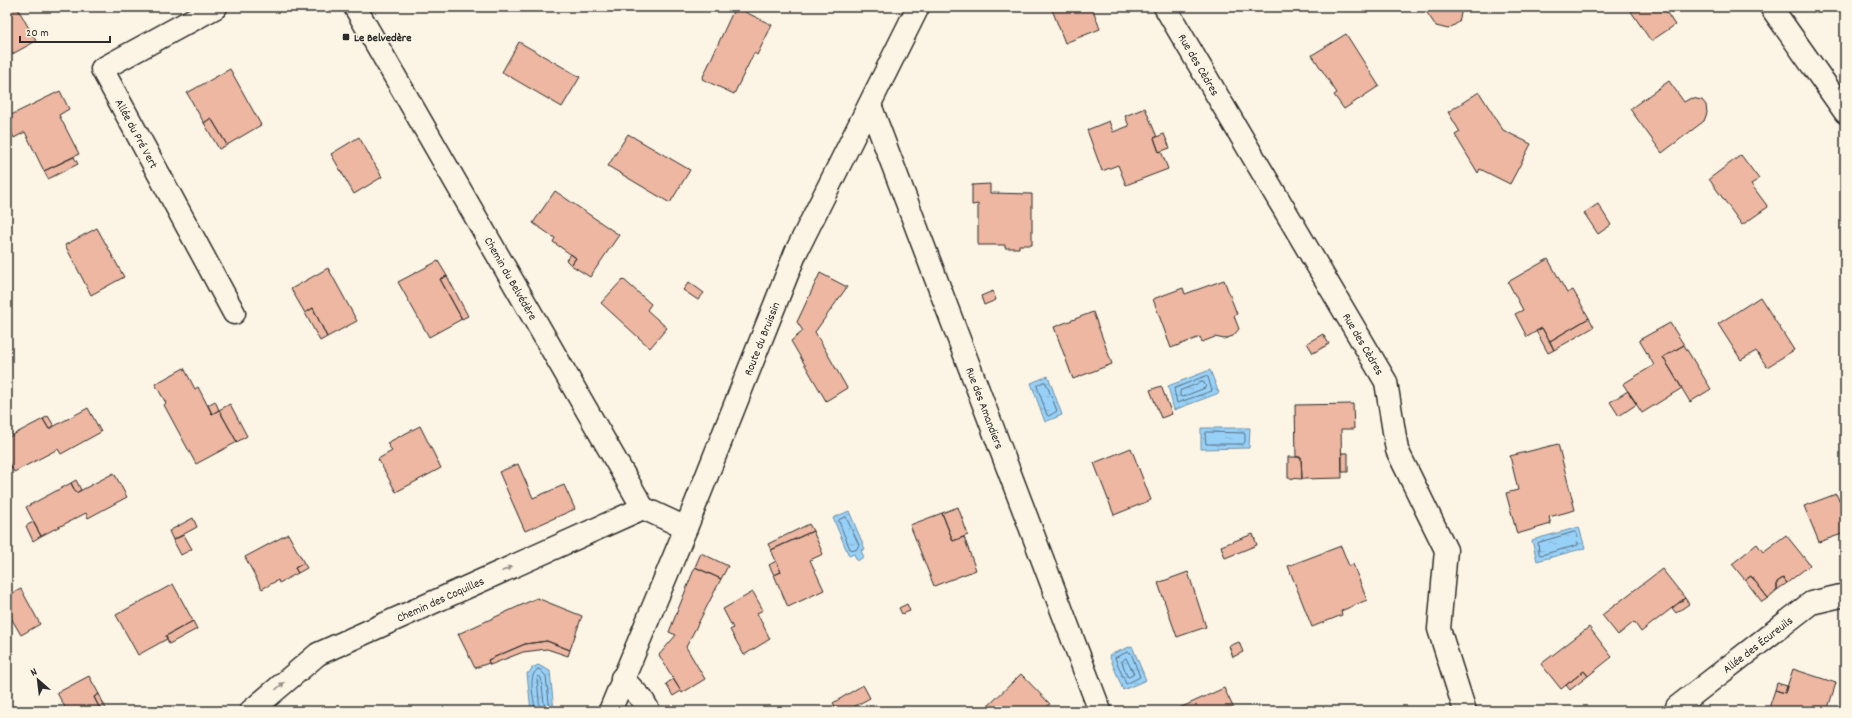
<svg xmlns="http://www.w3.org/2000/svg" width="1852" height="718" viewBox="0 0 1852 718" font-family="Dekko,sans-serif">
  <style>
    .water { fill: url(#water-ripples); stroke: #6c8fa6 }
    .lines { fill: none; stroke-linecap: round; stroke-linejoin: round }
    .shore { stroke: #576d7d; stroke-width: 1 }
    .building { fill: #edb7a1; stroke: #2b2b2b }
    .minor-casing { stroke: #2b2b2b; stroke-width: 25 }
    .tertiary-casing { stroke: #2b2b2b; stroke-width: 25 }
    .minor { stroke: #fcf5e5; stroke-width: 22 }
    .tertiary { stroke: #fcf5e5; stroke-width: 22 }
    .oneway { fill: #949088 }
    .poi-dot { fill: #2b2b2b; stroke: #fcf5e5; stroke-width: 1.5 }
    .labels { text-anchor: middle; stroke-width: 3; stroke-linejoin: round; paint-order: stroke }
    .poi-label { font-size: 12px; font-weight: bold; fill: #2b2b2b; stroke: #fcf5e5; text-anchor: start }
    .street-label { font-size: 12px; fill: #2b2b2b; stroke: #fcf5e5 }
  </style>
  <defs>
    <pattern id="water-ripples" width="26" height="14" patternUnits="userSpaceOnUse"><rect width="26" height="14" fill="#98d1f8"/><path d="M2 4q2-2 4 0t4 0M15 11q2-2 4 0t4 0" fill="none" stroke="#83b4d5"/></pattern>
  </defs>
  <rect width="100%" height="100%" fill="#fcf5e5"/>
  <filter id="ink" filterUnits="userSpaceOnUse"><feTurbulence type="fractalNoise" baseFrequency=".025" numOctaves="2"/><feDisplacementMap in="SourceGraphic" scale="8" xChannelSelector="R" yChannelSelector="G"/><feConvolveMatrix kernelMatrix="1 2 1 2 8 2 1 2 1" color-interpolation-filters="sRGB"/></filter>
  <g filter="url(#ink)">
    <path class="water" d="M1210 370 1219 393 1174 410 1168 386Z
      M1048 376 1062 415 1045 422 1031 383Z
      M1201 428H1250L1249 448 1201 449Z
      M849 511 865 549 861 551 864 557 857 561 854 554 849 556 833 518Z
      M1579 527 1585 548 1537 561 1532 540Z
      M1132 646 1146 680 1123 690 1109 655Z
      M538 665 550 671 554 711H531L527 673H529L532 668Z"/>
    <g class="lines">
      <path class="shore" d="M1206 376 1208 377 1212 391 1177 403 1174 389Z
        M1044 382 1046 383 1057 411 1049 416 1047 415 1037 386Z
        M1203 382 1206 386 1205 388 1182 397 1180 396V391Z
        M1207 432 1244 433 1245 434V442L1243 444H1206L1205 434Z
        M846 517 859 545 856 550 850 549 839 522V520Z
        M1575 532 1577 534 1578 545 1541 555 1539 554 1538 543Z
        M1128 652 1131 653 1140 677 1126 684 1115 658Z
        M1126 658 1134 674 1129 677 1127 676 1122 662Z
        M535 711C535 700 526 674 539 669L546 676 550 711
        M540 711 537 679 539 676 541 678 545 711"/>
    </g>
    <path class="building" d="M7 7H17L36 41 7 57Z
      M735 7 772 25 757 55 754 53 734 94 702 79Z
      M1051 7H1092L1100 29 1065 43Z
      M1423 7H1460L1462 9 1459 22 1448 29 1436 26Z
      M1628 7H1663L1675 25 1651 41Z
      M1346 34 1379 86 1344 109 1334 95 1337 93 1312 55Z
      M519 42 580 77 562 107 502 72Z
      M230 69 261 125 227 145 211 118 204 123 187 93Z
      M1669 81 1684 102 1691 98 1702 100 1706 105 1707 113 1704 121 1662 153 1630 109Z
      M60 91 69 109 59 115 79 154 44 171 25 132 14 138 7 124V117Z
      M1479 92 1503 130 1531 144 1510 184 1480 169 1478 173 1455 135 1460 132 1448 112Z
      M1145 108 1157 137 1154 138 1159 152 1161 151 1168 169 1126 185 1118 165 1102 171 1087 130 1109 121 1113 132 1129 126 1125 116Z
      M211 118 227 145 219 149 204 123Z
      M628 134 690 170 670 203 608 166Z
      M1164 134 1170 148 1159 152 1154 138Z
      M359 137 382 177 354 194 331 154Z
      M1741 155 1759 179 1751 184 1768 207 1742 225 1709 179Z
      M74 157 78 164 48 179 44 171Z
      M990 184V193L1032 194V245H1019V248H1005V245H978V204L972 205V185Z
      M555 191 619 235 590 277 571 265 576 258 553 242 555 238 533 223Z
      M1598 204 1611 225 1598 234 1584 213Z
      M97 228 124 277 91 295 65 245Z
      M571 254 576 258 571 265 566 260Z
      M1548 259 1567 293 1573 290 1589 318 1550 341 1542 328 1527 337 1515 314 1523 310 1508 282Z
      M438 261 447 276 440 279 462 319 429 337 398 282Z
      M328 268 357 321 327 337 313 308 305 313 291 289Z
      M820 273 847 287 815 332 847 388 826 401 791 341 803 331 797 322Z
      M447 276 468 316 462 319 440 279Z
      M623 279 651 304 647 310 667 328 650 348 601 303Z
      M1224 280 1237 314 1234 316 1239 329 1233 336 1224 339 1215 337 1202 342 1200 337 1171 348 1153 299 1183 288 1185 294Z
      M689 282 704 293 698 300 683 290Z
      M993 291 996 300 984 305 981 296Z
      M1760 297 1794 350 1767 367 1756 351 1741 360 1718 324Z
      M313 308 327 337 320 341 305 313Z
      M1093 312 1112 364 1073 379 1054 327Z
      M1589 318 1594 327 1554 350 1550 341Z
      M1670 323 1684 345 1663 357 1682 388 1642 413 1623 384 1654 365 1639 340Z
      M1542 328 1554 350 1548 353 1536 331Z
      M1323 334 1329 344 1313 353 1307 343Z
      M1684 345 1711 389 1690 402 1663 357Z
      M184 368 195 389 198 387 212 414 219 410 237 442 196 464 164 405 166 403 155 384Z
      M1161 386 1172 414 1161 418 1150 390Z
      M1628 391 1637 404 1619 416 1610 402Z
      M215 401 219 410 212 414 208 405Z
      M230 404 247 436 237 442 219 410Z
      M1353 404 1354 429H1341L1342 478 1302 479 1301 457H1296L1295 405Z
      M88 408 101 432 61 454 58 449 14 472 7 459V438L43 419 49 429Z
      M48 416 54 426 49 429 43 419Z
      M420 426 441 468 396 492 378 459 392 451 387 443Z
      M1558 444 1575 510 1549 517 1551 524 1517 534 1506 493 1518 490 1510 456Z
      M1131 448 1151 500 1114 515 1094 463Z
      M1342 453H1348V472H1342Z
      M1288 457H1301L1302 479 1288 478Z
      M518 464 533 498 564 485 575 509 525 531 499 472Z
      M114 473 127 497 88 518 86 513 41 536 26 507 71 483 76 493Z
      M76 480 81 490 76 493 71 483Z
      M1836 494 1839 500 1845 498V533L1819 542 1804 506Z
      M958 507 968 535 953 541 942 513Z
      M942 513 953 541 964 537 976 570 934 586 910 525Z
      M193 518 197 527 173 540 169 531Z
      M33 522 41 536 33 541 26 526Z
      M809 524 813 531 771 550 768 544Z
      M813 531 823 554 810 560 824 590 788 607 774 575 781 572 771 550Z
      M288 534 304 563 295 568 298 573 279 583 278 580 262 589 245 557Z
      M1253 534 1257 545 1225 558 1221 546Z
      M184 535 192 549 181 555 173 540Z
      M1786 535 1810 565 1787 583 1783 578 1777 582V590L1768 598 1751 576 1745 580 1732 564 1757 544 1763 552Z
      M1341 546 1349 566 1353 564 1367 600 1341 611 1342 615 1312 627 1288 566Z
      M701 553 728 566 721 579 695 567Z
      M776 561 781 572 774 575 769 565Z
      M304 563 307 568 298 573 295 568Z
      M695 567 721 579 686 647 705 679 682 693 659 655 676 635 669 632Z
      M1662 569 1685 598 1641 632 1634 622 1618 635 1602 615Z
      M1188 572 1206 627 1177 637 1158 583Z
      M1751 576 1768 598 1762 602 1745 580Z
      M1783 578 1787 583 1777 590V582Z
      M173 584 193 621 166 636 167 639 138 655 116 615Z
      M21 589 40 624 21 635 7 611V596Z
      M753 592 763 610 757 613 770 639 744 655 730 630 733 628 723 609Z
      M537 598 582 616 570 650 547 641 525 644 488 660 489 663 475 668 458 634Z
      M1685 598 1689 604 1676 613 1672 608Z
      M907 604 910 611 902 614 899 608Z
      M193 621 197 629 169 644 166 636Z
      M1589 627 1612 657 1588 676 1584 671 1561 689 1541 664Z
      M547 641 570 650 568 656 547 649 523 652 490 665 488 660 525 644Z
      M1239 642 1243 652 1233 657 1229 646Z
      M1793 669 1836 683 1827 711H1768L1775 690 1785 693Z
      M1584 671 1588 676 1570 690 1566 685Z
      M1021 674 1050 704 1042 711H983Z
      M89 676 99 694 94 697 101 711H67L57 693Z
      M673 679 681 691 673 696 666 684Z
      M1777 683 1787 686 1785 693 1775 690Z
      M863 685 870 698 846 711H838L833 703Z
      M1224 688 1235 711H1173Z
      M99 694 107 711H101L94 697Z"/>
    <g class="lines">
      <g class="minor-casing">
        <g id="minor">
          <path id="s1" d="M216 7 102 69 234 313"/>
          <path id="s2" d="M355 7 643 508 686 528"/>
          <path id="s3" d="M1165 7 1386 382 1397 450 1446 550 1439 629 1465 711"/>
          <path d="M1771 7 1845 112"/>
          <path id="s4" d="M870 105 1100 711"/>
          <path d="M622 678 642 699 649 711"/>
          <path id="s5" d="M1677 707 1811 603 1845 595"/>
          <path id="s6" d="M251 711 318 654 643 508"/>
        </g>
      </g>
      <g class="tertiary-casing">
        <g id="tertiary">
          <path id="s7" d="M610 711 686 528 796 252 918 7"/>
        </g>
      </g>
      <use href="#minor" class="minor"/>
      <use href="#tertiary" class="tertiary"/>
    </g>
    <defs><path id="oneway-solid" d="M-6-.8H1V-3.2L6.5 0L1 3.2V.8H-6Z"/></defs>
    <g class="oneway">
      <use href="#oneway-solid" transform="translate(507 569) rotate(-24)"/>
      <use href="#oneway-solid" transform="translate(280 686) rotate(-40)"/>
    </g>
  </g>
  <rect class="poi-dot" x="342" y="33" width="8" height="8" rx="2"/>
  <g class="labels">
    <g class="poi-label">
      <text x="354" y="41">Le Belvedère</text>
    </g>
    <g class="street-label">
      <text dy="4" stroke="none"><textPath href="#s3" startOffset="67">Rue des Cèdres</textPath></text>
      <text dy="4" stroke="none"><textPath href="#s1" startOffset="203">Allée du Pré Vert</textPath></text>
      <text dy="4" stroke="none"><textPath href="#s2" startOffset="313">Chemin du Belvédère</textPath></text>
      <text dy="4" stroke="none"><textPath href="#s7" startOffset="402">Route du Bruissin</textPath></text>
      <text dy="4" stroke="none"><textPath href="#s3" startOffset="391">Rue des Cèdres</textPath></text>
      <text dy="4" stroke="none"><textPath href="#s4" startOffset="324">Rue des Amandiers</textPath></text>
      <text dy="4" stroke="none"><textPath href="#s6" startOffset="222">Chemin des Coquilles</textPath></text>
      <text dy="4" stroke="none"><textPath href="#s5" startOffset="102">Allée des Écureuils</textPath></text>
    </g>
  </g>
  <rect width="1852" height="718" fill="none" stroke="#fcf5e5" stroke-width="24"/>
  <rect x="12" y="12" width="1828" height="694" fill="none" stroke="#2b2b2b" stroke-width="1.5" filter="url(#ink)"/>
  <g transform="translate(38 680) rotate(332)" stroke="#fcf5e5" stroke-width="3" paint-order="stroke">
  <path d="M0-3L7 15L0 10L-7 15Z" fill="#2b2b2b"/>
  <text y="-6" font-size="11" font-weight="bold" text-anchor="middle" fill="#2b2b2b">N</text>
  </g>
  <path d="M20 36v6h90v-6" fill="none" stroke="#2b2b2b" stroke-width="2"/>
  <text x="26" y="36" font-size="12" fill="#2b2b2b" stroke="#fcf5e5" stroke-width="3" paint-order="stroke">20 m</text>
</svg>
